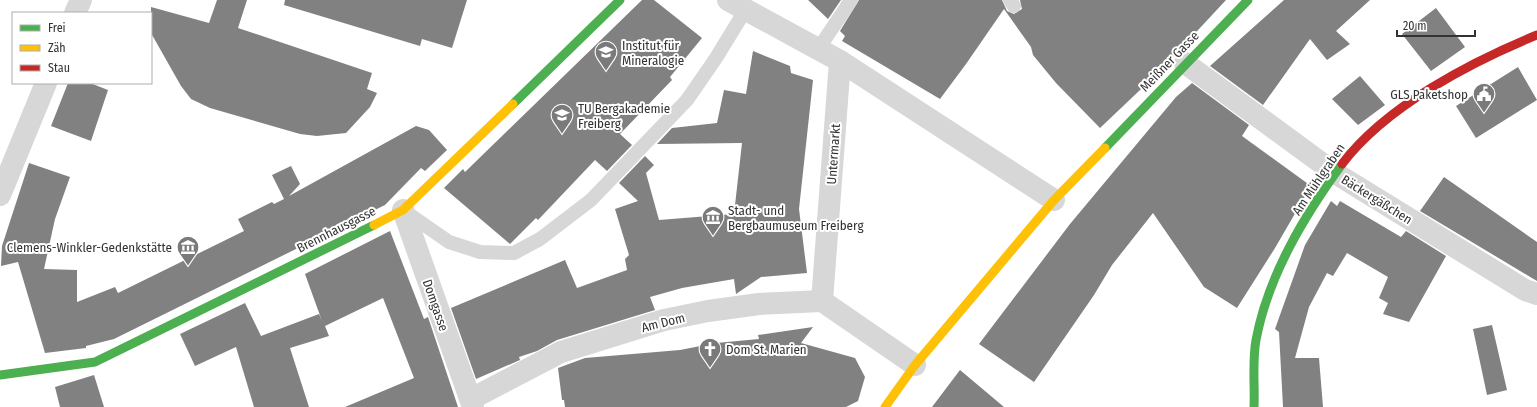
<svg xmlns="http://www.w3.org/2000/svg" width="1537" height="407" viewBox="0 0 1537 407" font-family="'Fira Sans Condensed',sans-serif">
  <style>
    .building { fill: #818181 }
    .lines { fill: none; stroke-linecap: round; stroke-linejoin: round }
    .lane { stroke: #d7d7d7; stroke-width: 14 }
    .street { stroke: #d7d7d7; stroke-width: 22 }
    .fast { stroke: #4caf50; stroke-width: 9 }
    .slow { stroke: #ffc107; stroke-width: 9 }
    .jam { stroke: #c62828; stroke-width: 9 }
    .labels { text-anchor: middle; stroke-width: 4; stroke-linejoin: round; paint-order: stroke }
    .poi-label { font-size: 13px; fill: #333; stroke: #fff; text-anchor: start }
    .street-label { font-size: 13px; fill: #333; stroke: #fff }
  </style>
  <rect width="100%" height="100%" fill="#fff"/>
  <path class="building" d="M217 0H247L238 28 372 73 367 89 377 93 370 107 346 133 317 136 300 134 210 108 191 99 181 86 151 33V7L209 23Z
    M285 0H467L452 48 422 39 420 46 284 5Z
    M642 0H654L702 38 670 77 672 80 620 134 632 145 607 171 595 160 538 220 536 218 510 244 444 188 463 169 465 172Z
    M808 0H841L828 19Z
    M859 0H1002L1007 11 1014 14 1022 9 1020 0H1226L1159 72 1100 128 1056 83 1033 55 1031 47 1004 9 966 64 940 99 842 41 845 36 840 31Z
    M1284 0H1370L1336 31 1350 44 1327 60 1310 39 1263 105 1210 66Z
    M1436 8 1465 47 1431 71 1402 34Z
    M753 51 790 66 791 73 813 80 799 209 807 273 761 277 736 294 734 279 682 288 650 297 655 310 557 340 537 351 519 357 520 360 476 379 451 308 565 260 577 288 627 270 625 259 629 255 615 209 638 201 619 183 645 156 654 165 646 173 659 220 734 214 742 143 657 144 672 128 717 123 724 90 746 94Z
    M1518 67 1537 100 1476 138 1456 106Z
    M1360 76 1385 105 1358 125 1332 99Z
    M68 83H90L108 90 91 141 51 126Z
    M1192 83 1249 125 1242 136 1311 186 1275 248 1237 308 1204 287 1153 213 1112 265 1094 295 1034 382 979 344 1070 224 1176 97Z
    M416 126 429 130 447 150 425 171 421 168 385 205 114 339 86 346V348L45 353 18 262 1 266 2 246 29 163 70 177 55 219 44 269 77 270V302L115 287 118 293 244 231 238 219 272 202 274 204 284 199 272 175 291 166 300 184 289 196Z
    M1444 177 1537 242V281L1420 211Z
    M1331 201 1337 206 1340 201 1401 237 1406 231 1446 256 1409 322 1383 314 1388 303 1379 298 1388 277 1347 253 1333 276 1327 273 1309 307 1295 358H1319L1323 407H1283L1279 332 1275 329 1305 245Z
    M390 231 424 319 428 317 458 407H345L414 378 383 298 325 326 329 336 290 348 309 407H254L236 347 195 366 180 334 245 303 261 336 319 314 322 321 305 274Z
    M1492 325 1507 390 1487 395 1473 329Z
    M813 327 801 343 855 358 865 377 858 401 846 407H565L564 400H562L558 368 585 358 680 350 716 343 759 339 758 335Z
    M960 370 1004 407H932Z
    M94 375 104 407H60L55 387Z"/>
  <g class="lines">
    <path class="lane" d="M1010 0 1014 6
      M819 48 851 0
      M403 210 449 242 480 252 514 253 540 239 591 200 687 100 716 58 746 9"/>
    <path class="street" d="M728 0 840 61 1054 200
      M75 13 81 0
      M1185 63 1335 173 1525 290 1537 294
      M0 195 46 83
      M403 210 473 407
      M822 301 840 61
      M822 301 915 365
      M471 399 561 352 664 320 708 311 759 304 822 301"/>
    <path class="fast" d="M513 104 620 0
      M1105 148 1248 0
      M0 375 95 362 374 225
      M1254 407C1255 385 1252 362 1256 340 1268 276 1304 216 1342 164"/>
    <path class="slow" d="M374 225 403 210 513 104
      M885 407 915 365 1054 200 1105 148"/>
    <path class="jam" d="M1342 164C1386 106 1471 62 1537 35"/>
  </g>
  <defs>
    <g id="university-pin" transform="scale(1.15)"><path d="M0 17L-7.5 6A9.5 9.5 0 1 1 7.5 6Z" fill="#7a7a7a" stroke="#fff"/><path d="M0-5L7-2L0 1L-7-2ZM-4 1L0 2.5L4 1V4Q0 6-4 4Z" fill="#fff"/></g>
    <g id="civic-pin" transform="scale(1.15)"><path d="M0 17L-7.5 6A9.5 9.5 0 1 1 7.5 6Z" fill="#7a7a7a" stroke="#fff"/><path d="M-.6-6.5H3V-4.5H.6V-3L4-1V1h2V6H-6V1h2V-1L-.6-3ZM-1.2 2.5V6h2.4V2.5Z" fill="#fff"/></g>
    <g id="museum-pin" transform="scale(1.15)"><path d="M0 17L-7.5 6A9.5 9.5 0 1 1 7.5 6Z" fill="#7a7a7a" stroke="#fff"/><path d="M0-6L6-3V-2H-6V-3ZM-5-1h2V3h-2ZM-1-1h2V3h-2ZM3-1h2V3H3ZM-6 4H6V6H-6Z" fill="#fff"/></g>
    <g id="church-pin" transform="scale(1.15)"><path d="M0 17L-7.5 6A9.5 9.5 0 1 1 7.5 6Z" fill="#7a7a7a" stroke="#fff"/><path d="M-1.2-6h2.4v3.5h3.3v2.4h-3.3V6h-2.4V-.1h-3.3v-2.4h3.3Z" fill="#fff"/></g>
  </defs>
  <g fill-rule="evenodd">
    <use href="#university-pin" x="606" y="52"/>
    <use href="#civic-pin" x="1484" y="94"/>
    <use href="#university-pin" x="562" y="115"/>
    <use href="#museum-pin" x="713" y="217"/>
    <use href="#museum-pin" x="188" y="247"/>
    <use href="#church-pin" x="710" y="349"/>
  </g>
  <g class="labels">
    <g class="poi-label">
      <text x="622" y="50">Institut für<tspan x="622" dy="15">Mineralogie</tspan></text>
      <text x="1468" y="99" text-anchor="end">GLS Paketshop</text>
      <text x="578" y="113">TU Bergakademie<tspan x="578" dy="15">Freiberg</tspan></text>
      <text x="728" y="215">Stadt- und<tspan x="728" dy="15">Bergbaumuseum Freiberg</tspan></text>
      <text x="172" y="252" text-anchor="end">Clemens-Winkler-Gedenkstätte</text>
      <text x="726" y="354">Dom St. Marien</text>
    </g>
    <g class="street-label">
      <text transform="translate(1169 61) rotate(-46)" y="5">Meißner Gasse</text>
      <text transform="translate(833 154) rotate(-86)" y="5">Untermarkt</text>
      <text transform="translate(1318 179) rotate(-56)" y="5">Am Mühlgraben</text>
      <text transform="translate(1377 199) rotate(32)" y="5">Bäckergäßchen</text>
      <text transform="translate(336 229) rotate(-27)" y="5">Brennhausgasse</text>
      <text transform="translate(436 305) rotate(71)" y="5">Domgasse</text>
      <text transform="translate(663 322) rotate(-14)" y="5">Am Dom</text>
    </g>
  </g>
  <rect x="12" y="12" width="140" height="72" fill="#ffffff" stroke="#adadad"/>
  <rect x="20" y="25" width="20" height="6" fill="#4caf50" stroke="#adadad"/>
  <text x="48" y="32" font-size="12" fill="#333333">Frei</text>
  <rect x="20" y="45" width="20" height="6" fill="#ffc107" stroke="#adadad"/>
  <text x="48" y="52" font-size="12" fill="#333333">Zäh</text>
  <rect x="20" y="65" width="20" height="6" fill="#c62828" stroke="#adadad"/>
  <text x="48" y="72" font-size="12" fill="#333333">Stau</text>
  <path d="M1397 30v6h78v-6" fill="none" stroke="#333333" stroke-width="2"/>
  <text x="1403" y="30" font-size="12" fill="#333333" stroke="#ffffff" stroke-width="3" paint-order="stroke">20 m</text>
</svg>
